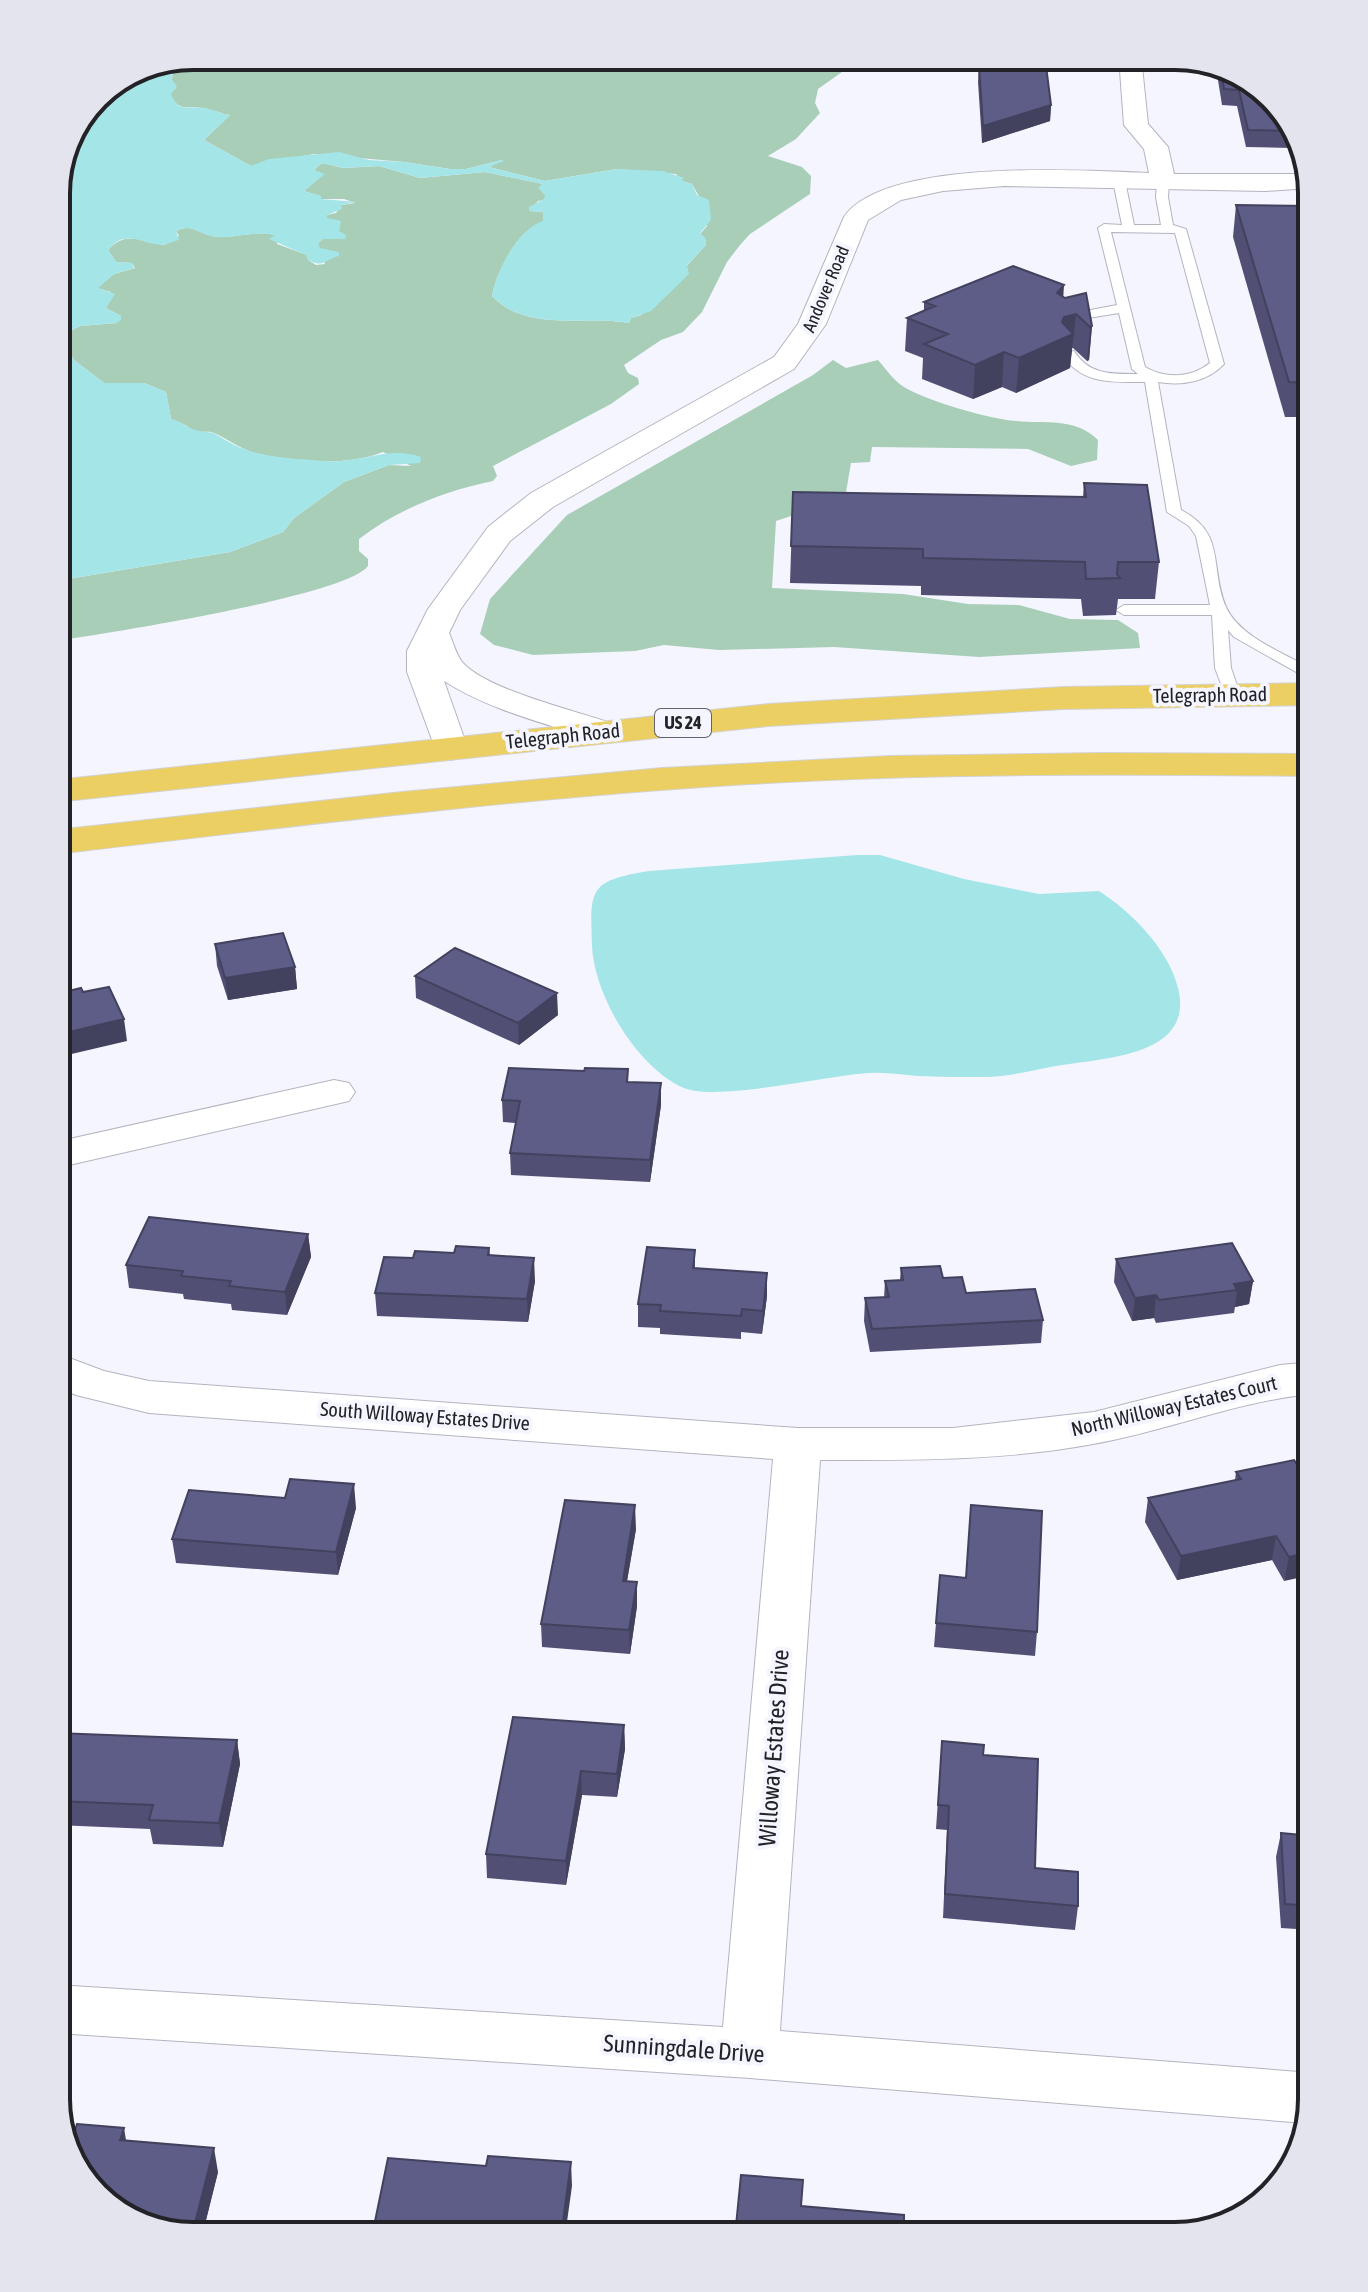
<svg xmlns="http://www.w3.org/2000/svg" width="1368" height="2292" viewBox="0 0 1368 2292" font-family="'Asap Condensed',sans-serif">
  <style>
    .green { fill: #a8ceb8 }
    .water { fill: #a4e5e7 }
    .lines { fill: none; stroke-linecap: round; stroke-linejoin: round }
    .service-casing { stroke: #b4b4bf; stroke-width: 2 }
    .minor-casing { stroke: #b4b4bf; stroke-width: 2 }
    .trunk-casing { stroke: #d3d3d4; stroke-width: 2 }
    .service { fill: #fff; fill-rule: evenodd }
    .minor { fill: #fff; fill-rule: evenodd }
    .trunk { fill: #eccf62; fill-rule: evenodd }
    .wall { fill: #515074 }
    .shaded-wall { fill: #42415e }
    .building { fill: #5e5d87; stroke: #42415e; stroke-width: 2 }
    .labels { text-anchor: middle; stroke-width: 8; stroke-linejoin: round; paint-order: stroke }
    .far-street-label { font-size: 18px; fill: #232327; stroke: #f5f5ff }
    .shield { fill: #f5f5ff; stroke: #626268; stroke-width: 2 }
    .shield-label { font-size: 18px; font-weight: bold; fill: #232327 }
    .street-label { font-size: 20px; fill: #232327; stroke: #f5f5ff }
    .near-street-label { font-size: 24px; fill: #232327; stroke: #f5f5ff }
    .rim { fill: none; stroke: #232327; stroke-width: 4 }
  </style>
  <rect width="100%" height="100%" fill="#f5f5ff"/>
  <path class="green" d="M872 59 849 67 818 89 815 103 820 113 796 139 768 156 802 167 811 176 810 194 750 234 740 245 727 262 702 312 683 332 661 340 624 365 628 373 638 378 639 384 611 404 493 466 497 476 493 481C445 491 398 509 359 539V551L368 559V566C346 596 104 634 56 641V581L230 552 283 532 294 518 344 482 389 465 411 466 383 452C344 467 296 462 255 453 240 449 222 435 211 432 205 431 198 433 193 430 185 425 180 422 171 419L166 392 144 383H104L74 360 64 343 67 333 80 326 117 323 121 316 106 308 111 292 97 288 114 274 135 268 132 263 116 262 108 250C124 231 143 240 164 245L179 236 176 231C191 223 198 233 212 236 229 240 252 230 277 235V244L307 255 308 260 316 265 325 264 317 244 323 239H345L326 218 327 215 336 213 341 205 355 203 344 199H320V196L304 191 314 182 316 171 314 170 322 163 343 168 379 166 420 178 485 172 543 184 539 188 546 195 544 200 538 201 529 211 544 212V222C519 227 496 272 492 296 527 333 585 315 629 323L631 318 641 315 706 245 705 238 700 234 707 226 700 198 692 184 682 181 676 174 617 169 545 181 489 167 502 160 466 169H450L404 162 314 154 251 166 204 140 230 115C221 114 212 109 203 108 187 106 177 112 170 93L176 88 172 80 173 66Z
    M833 360 846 368 878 360C886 369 894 381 904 387 928 401 988 419 1016 421 1045 424 1075 417 1098 440L1097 460 1071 466 1028 449 872 447 870 462 851 463 845 498 776 521 772 588 903 594 968 604 1019 605 1070 619 1118 620 1138 633 1140 648 979 657 834 647 719 650 664 645 635 651 533 655 494 645 480 634 490 599 567 515 813 375Z"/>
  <path class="water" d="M141 66H173L172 80 177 86 171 94C177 113 188 106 204 108 212 109 221 114 230 115L204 140 251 166 269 159 339 152 369 160 404 162 450 169H466L502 160 504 161 489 167 545 181 617 169 663 171 684 178 682 181 692 184 697 195 709 200 711 220 700 233 705 238 706 245 687 265 689 274 651 311 631 318 629 323C585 315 527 333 492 296 496 271 519 228 543 221V212L529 211V207L544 199 545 195 538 188 543 184 485 172 420 178 379 166 343 168 322 163 314 170 325 174 304 191 321 196V199L356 202 341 205 342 209 327 215V218L341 221 339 231 346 235 345 239H323L318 243 320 248 339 252V256C325 260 323 268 308 260L306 255 269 239 275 235C252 230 230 241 211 236 198 233 191 223 176 231L179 240C173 241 167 245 161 245 140 243 124 229 108 250L116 262 132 263 134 268 114 274 98 288 115 294 106 308 121 316V320L117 323 80 326 67 333 64 343 74 360 104 383H144L166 392 171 419C181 422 189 429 199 431 205 433 212 431 217 435 228 442 241 449 256 453 277 458 301 459 324 461 359 465 387 445 421 457L420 463 389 465 344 482 294 518 283 532 230 552 56 581V184L96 96Z
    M857 855H880L964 879 1039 894 1099 891C1132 912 1169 950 1178 988 1195 1055 1107 1058 1062 1065 1036 1069 1011 1077 984 1077 962 1077 940 1077 918 1076 902 1075 886 1072 870 1073 827 1075 718 1102 684 1088 637 1068 594 995 592 946 590 888 589 881 649 871Z"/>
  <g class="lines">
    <g class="service-casing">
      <path id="service" d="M1119 177 1125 181 1134 225H1161L1156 197 1157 182 1163 178 1169 182 1168 197 1173 225 1186 229 1224 364C1207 382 1182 386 1158 382L1181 510C1227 534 1209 567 1226 607 1239 637 1286 654 1312 669V681L1234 637 1228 630 1231 668 1240 694 1232 699 1226 697 1215 668 1212 615H1124L1116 610 1124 605H1210L1196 536 1189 526 1167 512 1145 382C1113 382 1081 385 1062 354L1074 351C1089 375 1111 374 1138 374L1132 369 1119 313 1088 318 1067 327 1060 323 1080 312 1117 305 1098 228 1104 224 1122 225 1113 181ZM1111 232 1175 233 1210 363C1191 378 1166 379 1145 367Z"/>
    </g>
    <g class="minor-casing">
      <path id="minor" d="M1119 57H1141L1148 124 1168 147 1174 174H1308L1311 188 1265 191 1004 186 943 191 901 200 868 220 826 324 794 369 553 507 510 541 460 610 449 633C453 642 456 654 462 662 486 690 577 711 613 724L618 731 613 738 601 741 589 738C540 722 488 709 444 681L468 749 462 756 450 760 438 756 407 672V651L428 609 488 527 531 493 774 357 798 324 844 217C885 158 1082 170 1149 173L1144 149 1124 125Z
        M334 1080 349 1083 355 1092 349 1101 56 1168V1142Z
        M56 1353 104 1371 149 1381 798 1428H953L1094 1412 1280 1365 1312 1362V1394C1237 1401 1167 1431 1093 1444 1003 1461 912 1460 820 1460L780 2031 1312 2073V2100L1305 2123 750 2078 56 2033V1985L723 2027 773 1459 149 1413 76 1395 56 1386Z"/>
    </g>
    <g class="trunk-casing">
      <path id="trunk" d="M1312 683V705L1064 709 768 726 56 802V780L768 704 1064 687Z
        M1101 753 1312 754V776C1124 774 936 773 749 784 517 798 287 827 56 854V830L402 792 662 768 890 756Z"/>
    </g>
    <use href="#service" class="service"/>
    <use href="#minor" class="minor"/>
    <use href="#trunk" class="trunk"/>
  </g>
  <path class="wall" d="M997 58H1045L1051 105 1050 121 982 143 978 82 979 66 997 60Z
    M1218 68 1252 79 1293 131 1291 148 1246 147 1237 106 1222 105 1217 74Z
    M1236 205 1312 206V417H1285L1233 237Z
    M1064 297 1092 326 1089 360 1087 361 1073 348H1072L1070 368 1016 393 1002 387 973 399 922 379 923 358 905 351 907 318 924 311V302Z
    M1084 483 1159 562 1155 599H1118L1116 615 1083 616 1081 599 921 595V586L790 583 793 492 1083 497Z
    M215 944 295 967 297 989 228 1000 217 966Z
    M415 976 558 1015 519 1045 416 998Z
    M628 1069V1082L661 1105 650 1182 511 1175 510 1153 516 1123 503 1122 502 1100 584 1071Z
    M308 1234 311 1257 287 1315 232 1310 231 1304 184 1299 183 1294 129 1288 126 1265Z
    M489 1248 490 1255 535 1281 528 1322 377 1316 375 1293 413 1258Z
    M695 1250V1269L767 1296 762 1334 741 1332V1339L660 1334V1328L638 1327V1304Z
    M1116 1259 1253 1281 1249 1304 1235 1307 1234 1313 1156 1323 1154 1318 1132 1321 1114 1282Z
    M901 1268 943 1278 966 1293 1043 1320 1041 1343 870 1352 864 1321 865 1298H884L885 1281 900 1280Z
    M1236 1472 1312 1488 1284 1581 1272 1560 1177 1580 1145 1522 1148 1498 1235 1480Z
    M356 1508 338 1575 176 1563 172 1539Z
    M636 1529 627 1581 637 1582V1606L630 1654 542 1647 541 1624Z
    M940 1575 966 1578 1037 1632 1035 1656 934 1647Z
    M624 1725 625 1749 617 1797 582 1795 566 1885 487 1878 486 1854Z
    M56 1733 237 1740 240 1764 223 1847 153 1844 150 1829 56 1825Z
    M942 1741 983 1755 1035 1868 1078 1906 1075 1930 943 1918 947 1830 936 1829Z
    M1281 1833 1312 1836V1930L1281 1928 1276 1857Z
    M126 2140 218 2172 202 2236H184L116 2213Z"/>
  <path class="shaded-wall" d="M1051 105 1050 121 982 143 983 126Z
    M1064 285 1062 319 1057 293Z
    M1076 314 1070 368 1016 393 1019 358 1064 317Z
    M1092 326 1089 360 1087 361 1090 327Z
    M1004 352 1002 387 973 399 975 365Z
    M295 967 297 989 228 1000 225 978Z
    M557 993 558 1015 519 1045 518 1023Z
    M124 1019 127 1041 63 1056 65 1071 56 1073V1035Z
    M661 1083V1105L650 1182V1160Z
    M308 1234 311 1257 287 1315 285 1292Z
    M534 1258 535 1281 528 1322 527 1299Z
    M767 1273V1296L762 1334 763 1311Z
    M1253 1281 1249 1304 1235 1307 1237 1290 1234 1284Z
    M1156 1295 1154 1318 1132 1321 1135 1298Z
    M354 1484 356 1508 338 1575 336 1552Z
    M635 1505 636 1529 623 1604V1581Z
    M1276 1536 1272 1560 1177 1580 1181 1556Z
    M1312 1552V1575L1284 1581 1289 1557Z
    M637 1582V1606L630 1654 629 1630Z
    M624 1725 625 1749 617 1797V1774Z
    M237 1740 240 1764 223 1847 219 1823Z
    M581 1771 582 1795 566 1885V1861Z
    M124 2128 128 2152 120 2140Z
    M214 2148 218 2172 202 2236H196L194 2227Z
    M571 2162 572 2186 565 2236H561Z"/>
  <path class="building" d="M998 58H1045L1051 105 983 126 979 66 998 60Z
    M1221 69 1252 79 1292 125 1293 131 1248 130 1239 90 1224 89Z
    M1236 205 1312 206V383L1289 382Z
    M1013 266 1064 285 1057 293 1065 298 1086 293 1092 326 1090 327 1076 314 1064 317 1062 322 1073 334 1019 358 1004 352 975 365 924 344 948 334 907 318 935 306 924 302Z
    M1084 483 1147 485 1159 562H1118L1117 574 1120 578 1086 579 1085 562 923 558V549L791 546 793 492 1086 497Z
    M283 933 295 967 225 978 215 944Z
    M455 948 557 993 518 1023 415 976Z
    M109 987 124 1019 56 1035V994L81 988 83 992Z
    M56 1036 62 1048 56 1050Z
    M509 1068 584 1071 585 1068 628 1069 627 1082 661 1083 650 1160 510 1153 520 1101 502 1100Z
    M149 1217 308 1234 285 1292 229 1286 231 1281 181 1276 183 1271 126 1265Z
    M1232 1243 1253 1281 1234 1284 1237 1290 1159 1300 1156 1295 1135 1298 1116 1259Z
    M456 1246 489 1248 488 1255 534 1258 527 1299 375 1293 384 1257 413 1258 415 1251 454 1253Z
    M647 1247 695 1250 693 1268 767 1273 763 1311 742 1309 741 1316 660 1311 661 1305 638 1304Z
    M940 1266 943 1278 962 1277 966 1293 1035 1289 1043 1320 872 1329 865 1298 889 1297 885 1281 903 1280 901 1268Z
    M1294 1460 1312 1488V1552L1289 1557 1276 1536 1181 1556 1148 1498 1241 1479 1236 1472Z
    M290 1479 354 1484 336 1552 172 1539 189 1490 285 1498Z
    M565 1500 635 1505 623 1581 637 1582 629 1630 541 1624Z
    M971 1505 1042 1511 1037 1632 936 1623 940 1575 966 1578Z
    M513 1717 624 1725 617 1774 581 1771 566 1861 486 1854Z
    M56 1733 237 1740 219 1823 149 1820 153 1805 56 1801Z
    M942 1741 984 1745 983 1755 1038 1759 1035 1868 1078 1872V1906L945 1894 949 1806 938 1805Z
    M1281 1833 1312 1836V1906L1285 1904Z
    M77 2124 124 2128 120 2140 214 2148 194 2227 177 2226 175 2233 116 2213 70 2159 64 2135 73 2136Z
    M488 2156 571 2162 561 2236H372L388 2158 486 2166Z
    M741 2175 803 2180 801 2206 904 2215V2227L969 2232V2236H735Z
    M1108 2231 1164 2236H1108Z"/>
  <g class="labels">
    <g class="far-street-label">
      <text transform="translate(826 289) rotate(-67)" y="6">Andover Road</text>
    </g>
    <rect class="shield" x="655" y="709" width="56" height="28" rx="6"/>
    <g class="shield-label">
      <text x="683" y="729">US 24</text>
    </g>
    <g class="street-label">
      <text transform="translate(1210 695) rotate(-1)" y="7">Telegraph Road</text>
      <text transform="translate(563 736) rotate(-6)" y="7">Telegraph Road</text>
      <text transform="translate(1174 1406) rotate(-13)" y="7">North Willoway Estates Court</text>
      <text transform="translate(425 1416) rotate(4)" y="7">South Willoway Estates Drive</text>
    </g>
    <g class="near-street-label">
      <text transform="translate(774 1748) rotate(-86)" y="8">Willoway Estates Drive</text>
      <text transform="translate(684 2049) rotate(4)" y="8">Sunningdale Drive</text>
    </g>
  </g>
  <path d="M0 0H1368V2292H0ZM193 70H1175A123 123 0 0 1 1298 193V2099A123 123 0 0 1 1175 2222H193A123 123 0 0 1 70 2099V193A123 123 0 0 1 193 70Z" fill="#e4e4ee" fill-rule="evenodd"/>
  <path class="rim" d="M193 70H1175A123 123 0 0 1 1298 193V2099A123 123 0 0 1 1175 2222H193A123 123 0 0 1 70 2099V193A123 123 0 0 1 193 70Z"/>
</svg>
